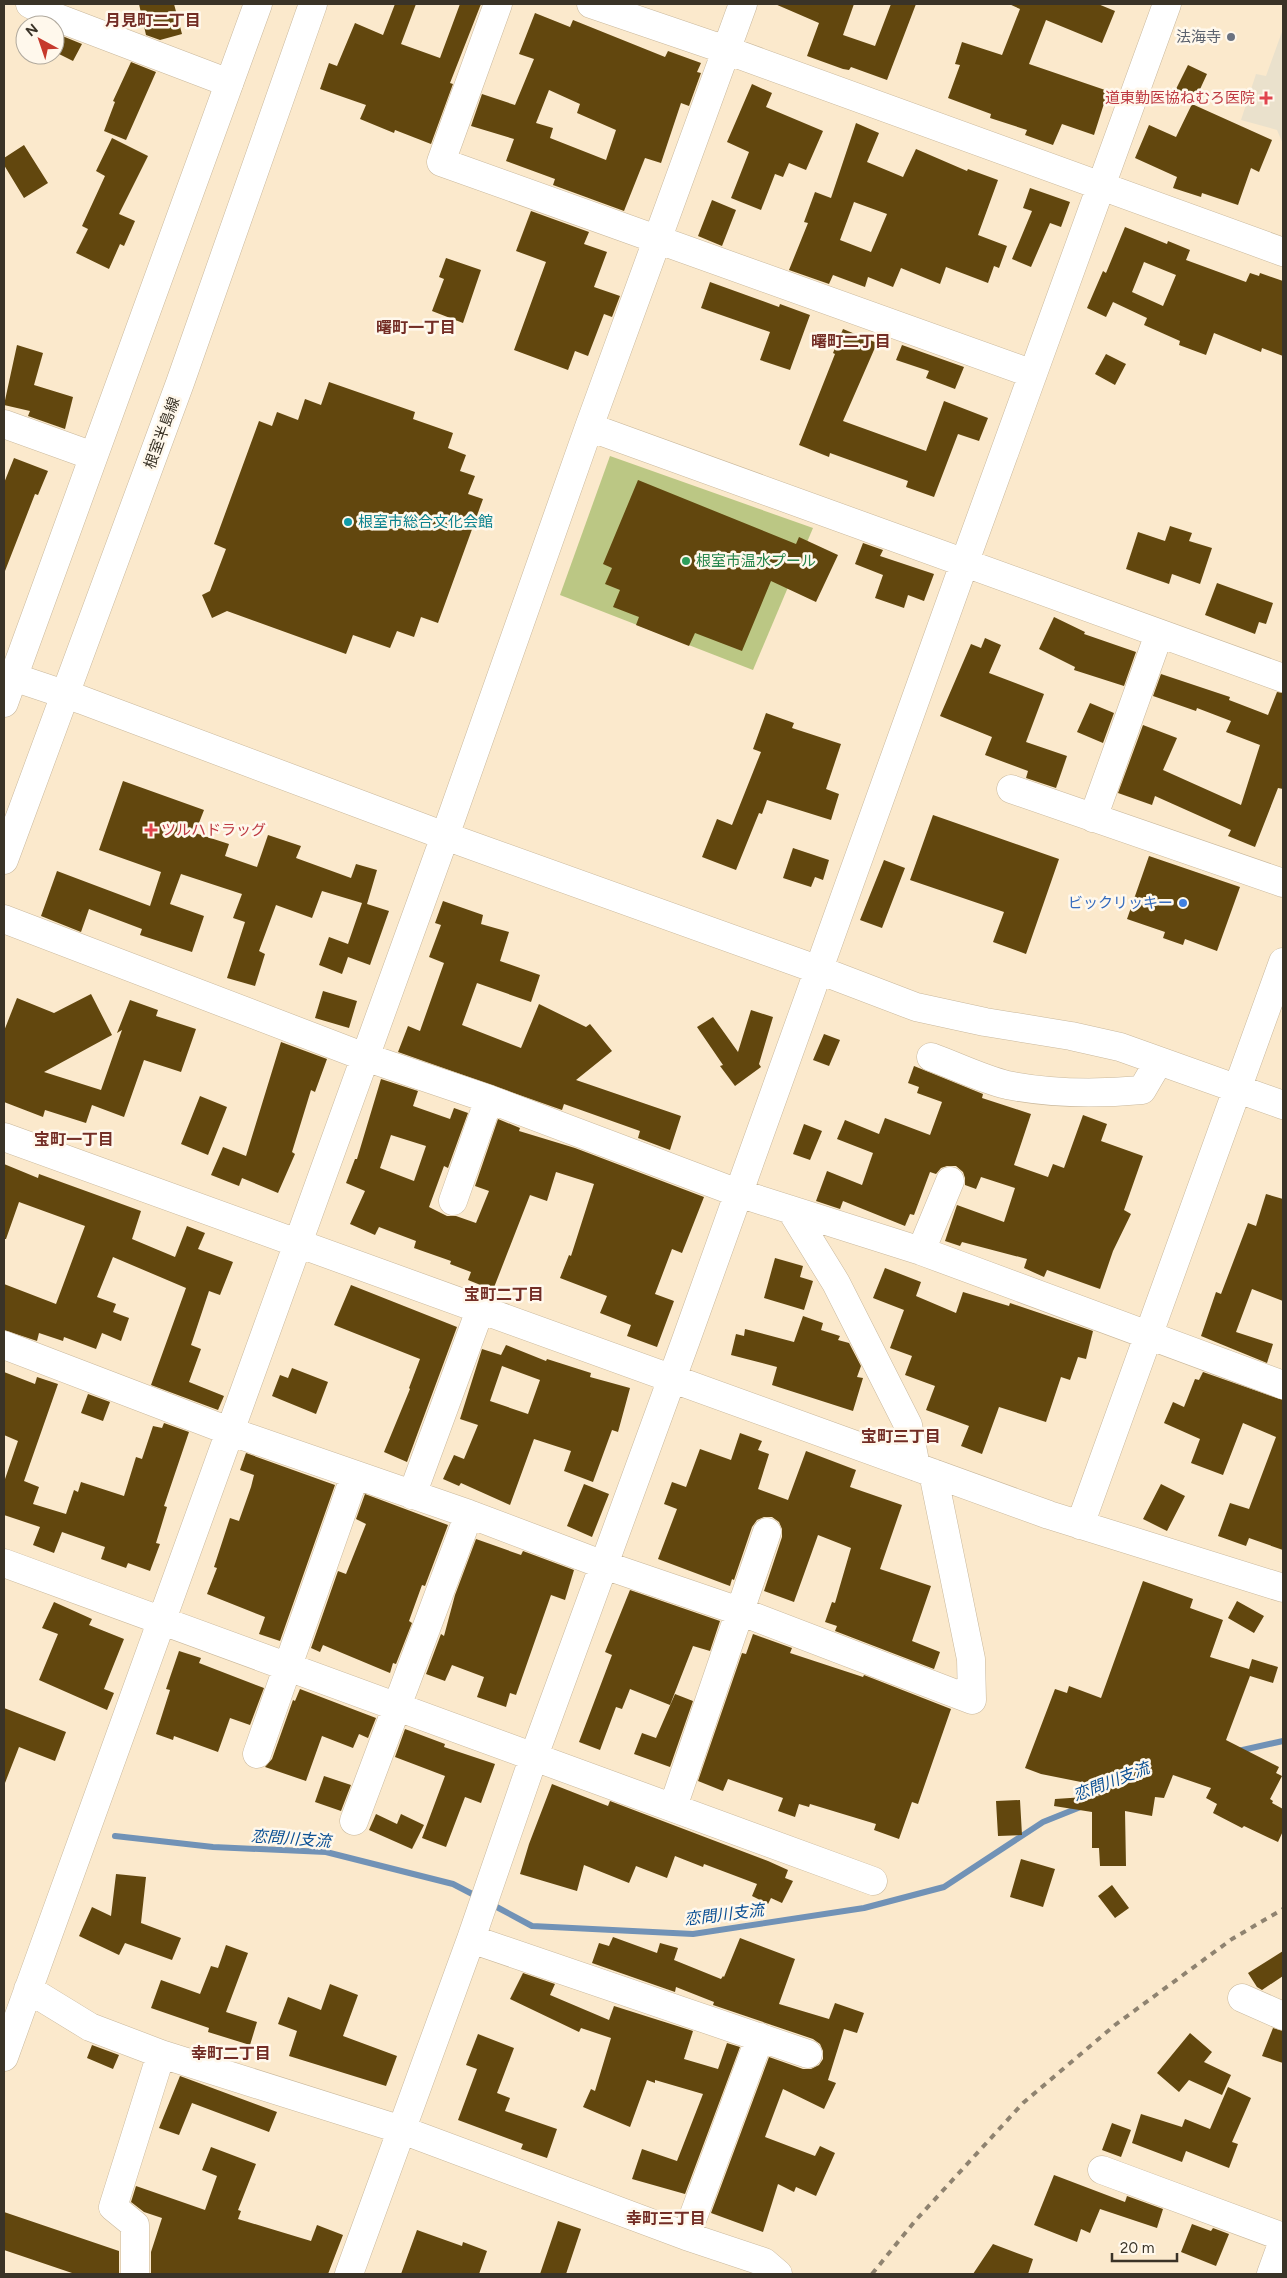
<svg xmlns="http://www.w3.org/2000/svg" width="1287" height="2278" viewBox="0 0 1287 2278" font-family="Figtree,'Noto Sans JP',sans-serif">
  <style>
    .medical { fill: #eae1cc }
    .green { fill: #bbc784 }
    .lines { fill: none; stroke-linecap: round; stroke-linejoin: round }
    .stream { stroke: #7192b6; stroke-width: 6 }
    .building { fill: #62470e; fill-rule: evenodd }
    .minor-casing { stroke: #c9b89c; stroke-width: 29 }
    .major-casing { stroke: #c9b89c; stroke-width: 29 }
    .minor { stroke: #fff; stroke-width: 28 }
    .major { stroke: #fff; stroke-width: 28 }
    .rail { stroke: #8f8370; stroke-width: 4; stroke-dasharray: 6 6; stroke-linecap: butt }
    .worship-dot { fill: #6b7280; stroke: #fff8ec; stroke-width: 2 }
    .health-dot { fill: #e0444e; stroke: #fff8ec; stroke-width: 2 }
    .culture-dot { fill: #0f9aa8; stroke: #fff8ec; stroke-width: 2 }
    .leisure-dot { fill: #2e9e5b; stroke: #fff8ec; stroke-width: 2 }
    .shop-dot { fill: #3f7fe0; stroke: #fff8ec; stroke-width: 2 }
    .labels { text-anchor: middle; stroke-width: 5; stroke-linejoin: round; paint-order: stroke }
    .worship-label { font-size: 15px; fill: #5b616d; stroke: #fff8ec; text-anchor: end }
    .health-label { font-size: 15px; fill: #be3a42; stroke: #fff8ec; text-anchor: end }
    .street-label { font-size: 15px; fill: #3a3327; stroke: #fff8ec }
    .culture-label { font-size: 15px; fill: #0d838f; stroke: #fff8ec; text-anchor: start }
    .leisure-label { font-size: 15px; fill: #27864d; stroke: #fff8ec; text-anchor: start }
    .shop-label { font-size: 15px; fill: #366cbe; stroke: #fff8ec; text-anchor: end }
    .neighbourhood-label { font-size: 16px; font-weight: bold; fill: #732d25; stroke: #fff8ec }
    .water-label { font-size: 16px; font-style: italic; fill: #0a4f94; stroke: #fff8ec }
  </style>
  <rect width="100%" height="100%" fill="#fbe9cc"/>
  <path class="medical" d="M1283 29V144L1277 130 1241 120 1256 74 1266 76Z"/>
  <path class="green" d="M610 456 813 528 753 670 560 595Z"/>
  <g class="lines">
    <path class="stream" d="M1238 1751 1283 1741
      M115 1836 213 1847 326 1852 453 1884 480 1898
      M491 1904 532 1926 693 1934 864 1908 944 1887 1043 1822 1083 1806"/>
  </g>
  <path class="building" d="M139 4H174L182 34 160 40 146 35Z
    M395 4H416L401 44 440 58 460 4H481L450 83 453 84 431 144 395 130 394 133 360 119 366 105 320 89 329 63 337 66 355 23 383 35Z
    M775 4H854L843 35 875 46 891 4H916L887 80 851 67 849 70 843 69 807 56 819 23Z
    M1009 4H1098L1115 11 1102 43 1046 20 1029 64 1108 91 1094 135 1062 124 1053 145 1025 135 1027 130 990 118 991 114 948 98 960 65 955 64 962 42 1002 55 1020 9Z
    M535 13 570 27 573 20 665 57 668 51 701 63 697 72 701 73 689 106 681 103 661 163 645 158 624 211 553 185 555 179 506 161 514 139 471 126 482 94 515 105 534 59 519 54ZM549 90 580 104 577 113 616 130 606 160 550 138 553 128 536 123Z
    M55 33 82 44 73 61 55 52Z
    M131 62 156 72 126 140 104 131 115 102 113 101Z
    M1188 65 1207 74 1196 98 1176 89Z
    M752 84 772 93 766 107 823 131 806 170 789 163 783 177 775 174 761 210 731 198 749 152 727 142Z
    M1192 104 1272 140 1259 172 1251 168 1238 205 1202 193 1201 197 1173 188 1177 177 1135 158 1149 125 1176 137Z
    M856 123 879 133 867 162 903 177 916 149 967 171 968 169 998 180 978 235 1007 246 999 268 994 266 988 283 946 267 940 284 901 268 893 287 868 277 865 287 833 275 829 284 789 270 808 223 804 222 815 192 831 198ZM854 202 887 214 871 252 840 240Z
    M112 138 148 156 119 214 135 221 124 246 120 244 109 269 76 253 88 229 82 226 105 176 96 171Z
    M24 145 48 183 24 198 4 165V158Z
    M1030 188 1070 202 1061 227 1050 223 1031 267 1012 259 1032 211 1023 208Z
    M712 200 736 210 722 246 698 236Z
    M531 211 589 232 584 244 607 252 594 287 620 296 612 317 604 314 588 356 575 351 568 370 514 350 546 262 516 251Z
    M1125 227 1167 244 1168 241 1190 250 1186 260 1246 282 1250 273 1259 276 1260 273 1283 281V356L1262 348 1261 352 1214 333 1206 355 1179 345 1180 341 1144 325 1147 318 1113 302 1106 317 1087 308 1103 271 1106 273ZM1144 262 1176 275 1163 306 1132 292Z
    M446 258 481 270 463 323 432 311 444 279 439 277Z
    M710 282 779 307 780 304 810 315 790 370 760 360 770 332 701 308Z
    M843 329 877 343 843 421 926 451 944 401 988 418 979 441 958 434 934 497 906 487 908 481 830 453 829 457 799 445 835 354 833 353Z
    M17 345 43 353 34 385 73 397 65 429 28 416 30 411 4 405Z
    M902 345 964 367 955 389 926 378 929 371 896 360Z
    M1106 354 1126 364 1115 385 1095 374Z
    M329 382 415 412 413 419 453 433 448 448 466 455 460 471 475 476 468 494 483 499 438 623 421 617 414 637 397 631 390 648 353 635 346 654 227 611 212 618 202 595 210 591 226 549 214 544 259 421 272 426 277 412 298 420 305 399 321 405Z
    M14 458 48 471 38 495 35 494 5 571 4 483Z
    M638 480 796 544 799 537 838 555 816 602 771 581 742 651 695 633 689 646 636 625 639 617 613 607 620 590 605 584 612 568 603 564Z
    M1170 526 1192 533 1189 541 1212 548 1200 584 1172 574 1169 584 1126 569 1138 532 1165 541Z
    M863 543 883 550 880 556 934 574 924 601 908 595 904 608 875 598 883 575 855 564Z
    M1217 583 1273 603 1266 624 1259 622 1255 634 1205 615Z
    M1054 617 1085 632 1084 634 1136 652 1124 686 1074 670 1075 667 1039 649Z
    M985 638 1001 645 989 673 1044 694 1026 742 1067 756 1056 788 1026 778 1028 771 985 755 992 737 940 716 971 644 981 648Z
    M1161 674 1230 697 1229 700 1268 715 1277 692 1283 693V789L1278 788 1255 847 1228 836 1231 830 1155 796 1152 805 1118 793 1143 725 1177 738 1163 770 1241 805 1260 745 1226 732 1231 721 1197 708 1196 711 1153 696Z
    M1090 703 1114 713 1103 743 1077 732Z
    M766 713 794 723 792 728 841 744 826 789 839 794 831 820 767 800 762 814 759 813 736 870 702 857 717 819 732 825 761 752 753 749Z
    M123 781 204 810 195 833 229 844 225 856 257 867 268 835 301 846 296 858 351 878 356 864 377 870 367 904 389 911 370 965 348 957 342 974 319 965 329 937 348 944 362 903 322 891 312 918 276 905 259 951 265 954 255 986 227 978 245 922 233 918 242 894 181 874 170 904 204 916 192 952 140 935 142 929 89 909 81 932 41 916 57 871 150 906 161 872 99 850Z
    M933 815 1059 859 1026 954 993 942 1004 912 910 880Z
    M793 848 829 860 823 880 815 877 811 887 783 878Z
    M1149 856 1240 887 1217 951 1185 939 1183 945 1163 938 1165 932 1127 919Z
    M884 860 905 868 882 928 860 920Z
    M443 901 483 915 481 924 509 932 500 961 540 975 531 1002 477 983 462 1025 521 1048 539 1004 586 1027 590 1024 612 1051 576 1080 681 1116 670 1150 638 1138 640 1131 564 1104 562 1110 398 1052 408 1026 420 1031 444 963 429 957 441 925 435 923Z
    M323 991 357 1001 349 1028 315 1018Z
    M91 994 112 1035 44 1072 101 1090 122 1030 117 1033 130 1000 158 1010 156 1016 196 1029 181 1072 144 1060 124 1117 92 1105 86 1123 45 1110 43 1117 4 1102V1031L17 998 54 1013Z
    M751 1010 773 1017 759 1064 761 1067 735 1086 720 1066 723 1065 697 1027 713 1017 738 1052Z
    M824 1034 840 1040 829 1066 813 1060Z
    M281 1042 327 1059 315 1092 311 1090 292 1152 295 1154 278 1193 242 1178 239 1186 211 1175 223 1147 246 1156Z
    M914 1066 983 1094 982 1098 1031 1114 1014 1165 1048 1177 1053 1164 1064 1168 1083 1115 1107 1124 1101 1141 1143 1156 1124 1210 1131 1214 1113 1251 1100 1289 1047 1270 1044 1277 1024 1268 1027 1259 962 1242 960 1246 945 1241 957 1205 1004 1222 1015 1188 981 1177 976 1189 965 1185V1178L963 1172 956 1166H947L941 1168 936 1174 930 1172 914 1215 910 1214 905 1226 843 1201 840 1209 816 1201 827 1171 862 1185 873 1153 837 1139 845 1120 879 1134 885 1118 930 1135 942 1102 917 1093 919 1087 908 1083Z
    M381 1079 418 1091 413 1106 450 1119 454 1108 468 1113 448 1168 444 1166 429 1207 447 1216H456L476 1223 489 1191 475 1186 498 1119 520 1128 519 1131 575 1148 704 1197 682 1253 672 1249 655 1294 674 1301 657 1347 627 1336 631 1325 600 1313 607 1296 560 1278 569 1255 571 1256 594 1184 556 1172 547 1201 530 1195 493 1290 468 1280 471 1272 450 1264 451 1261 414 1248 416 1241 379 1227 375 1235 350 1224 365 1191 346 1183 355 1159H357ZM391 1135 426 1146 414 1181 380 1168Z
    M200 1096 227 1107 208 1155 181 1144Z
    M804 1124 822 1131 810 1160 793 1154Z
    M4 1164 38 1178 39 1174 141 1211 132 1239 175 1257 187 1226 205 1233 198 1249 233 1262 220 1295 209 1291 191 1345 201 1349 189 1382 224 1396 218 1410 151 1385 186 1288 113 1257 97 1297 116 1304 113 1312 129 1318 121 1341 102 1333 96 1349 64 1337 63 1341 39 1333 37 1341 4 1330V1284L56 1304 85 1226 19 1202 6 1239H4Z
    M1266 1194 1283 1199V1301L1252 1289 1236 1332 1273 1344 1267 1363 1201 1336 1216 1292 1221 1294 1248 1223 1256 1226Z
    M775 1258 803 1266 800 1277 813 1281 804 1310 764 1298Z
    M885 1268 921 1282 916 1296 956 1313 963 1292 1009 1306 1010 1303 1093 1331 1086 1359 1078 1357 1070 1380 1061 1377 1046 1422 999 1407 982 1454 961 1446 969 1426 926 1410 935 1386 905 1375 912 1356 890 1348 904 1310 873 1298Z
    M351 1285 457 1327 407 1462 384 1452 410 1389 409 1388 420 1359 334 1325Z
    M803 1316 823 1323 821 1330 840 1336 838 1340 849 1343 861 1366 857 1377 863 1378 853 1411 772 1385 777 1367 731 1355 736 1334 744 1336 745 1329 794 1342Z
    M506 1345 546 1361 547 1359 591 1373 590 1377 630 1388 618 1432 612 1430 593 1482 564 1471 571 1451 534 1439 510 1505 461 1483 459 1486 443 1479 454 1455 464 1459 478 1425 460 1419 482 1349 501 1355ZM502 1366 540 1380 528 1414 490 1401Z
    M292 1368 328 1382 316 1414 272 1396 280 1375 288 1378Z
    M4 1372 35 1384 37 1377 58 1384 24 1481 39 1487 33 1504 66 1514 74 1490 78 1492 81 1482 124 1496 136 1457 142 1459 153 1426 162 1428 164 1423 189 1432 164 1506 167 1507 156 1543 160 1544 150 1571 128 1563 126 1568 101 1559 105 1547 62 1532 54 1553 33 1545 40 1527 4 1515V1482L18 1441 4 1435Z
    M1203 1372 1283 1400V1550L1249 1538 1246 1546 1218 1536 1230 1503 1249 1509 1276 1437 1243 1423 1223 1475 1191 1463 1200 1439 1164 1423 1173 1402 1184 1407 1195 1379 1199 1380Z
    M88 1394 110 1402 103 1421 81 1413Z
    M740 1433 762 1441 758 1450 769 1454 758 1489 788 1500 806 1451 856 1470 850 1487 902 1505 880 1569 931 1586 912 1641 940 1652 934 1669 835 1631 837 1626 825 1622 832 1602 835 1603 851 1548 818 1535 794 1602 764 1591 782 1537V1529L779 1522 772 1517H764L757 1520 752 1527 734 1580 732 1579 730 1586 658 1559 677 1509 664 1504 672 1482 686 1487 700 1449 731 1460Z
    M246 1453 335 1485 280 1641 259 1634 265 1617 207 1594 217 1568 214 1567 230 1518 239 1521 251 1487 254 1475 240 1470Z
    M584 1484 609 1494 592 1537 567 1526Z
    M1161 1484 1185 1496 1167 1531 1143 1519Z
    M365 1494 448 1525 425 1586 422 1585 409 1621 412 1623 396 1664 393 1663 390 1673 323 1645 320 1652 311 1648 338 1571 346 1574 366 1524 356 1519Z
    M476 1539 521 1555 523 1551 574 1570 565 1600 551 1595 516 1695 510 1693 506 1707 477 1697 484 1677 452 1665 445 1681 426 1674 441 1634 444 1636 455 1595Z
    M1143 1581 1193 1599 1190 1608 1223 1620 1210 1657 1249 1669 1252 1659 1278 1667 1273 1683 1250 1676 1226 1740 1279 1767 1276 1773 1282 1776 1270 1799 1273 1801 1272 1803 1283 1809V1831L1278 1842 1244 1826 1242 1828 1213 1813 1217 1804 1206 1798 1211 1788 1173 1775 1164 1798 1155 1797 1152 1816 1125 1811 1126 1866H1100L1099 1848H1092V1812L1054 1806 1055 1799 1100 1796 1080 1788 1081 1782 1041 1774 1025 1768 1055 1689 1067 1693 1069 1686 1101 1698Z
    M630 1590 720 1621 710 1651 693 1646 670 1705 630 1689 622 1709 616 1707 600 1750 579 1742 612 1655 605 1652Z
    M1237 1601 1264 1616 1254 1633 1228 1618Z
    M54 1602 92 1619 89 1625 124 1639 104 1689 114 1693 107 1710 39 1680 58 1634 42 1628Z
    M753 1634 792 1648 790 1653 863 1677 864 1675 951 1709 918 1804 912 1802 899 1839 874 1830 876 1824 810 1804 809 1807 799 1804 795 1817 778 1811 783 1798 728 1779 723 1791 698 1781 742 1653 746 1654Z
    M179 1651 201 1658 199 1663 264 1688 250 1725 230 1718 218 1752 174 1736 173 1740 156 1734 170 1690 166 1689Z
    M300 1689 376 1718 368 1738 359 1734 353 1748 322 1736 306 1781 265 1767 272 1759 293 1700 295 1701Z
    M675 1694 693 1701 670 1767 634 1754 642 1733 656 1738Z
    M4 1708 66 1732 55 1761 19 1747 5 1783Z
    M405 1729 445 1744 444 1747 495 1764 481 1803 465 1797 446 1847 422 1838 445 1776 395 1757Z
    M324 1776 351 1785 341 1811 315 1802Z
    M552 1784 608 1806 610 1801 768 1861 788 1870 785 1878 793 1881 782 1903 771 1898 768 1904 752 1896 757 1884 704 1864 703 1867 675 1856 667 1878 636 1866 629 1883 584 1865 577 1891 520 1874 529 1844Z
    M1020 1800 1022 1835 998 1836 996 1801Z
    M376 1814 397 1824 401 1814 424 1825 412 1849 369 1830Z
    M1021 1859 1055 1869 1043 1907 1010 1897Z
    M116 1874 146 1877 141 1923 181 1938 172 1960 125 1943 119 1955 79 1936 92 1907 111 1916Z
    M1112 1885 1129 1908 1115 1918 1098 1896Z
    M613 1937 657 1953 660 1943 678 1948 674 1960 721 1979 723 1976 724 1977 740 1938 795 1959 779 2004 829 2019 835 2003 864 2013 857 2033 844 2029 828 2080 836 2083 824 2109 783 2089 765 2137 815 2156 820 2146 835 2153 816 2196 796 2187 794 2192 778 2184 763 2232 711 2213 769 2057 803 2069H811L819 2065 823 2059V2051L820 2044 813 2039 713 2005 714 2002 676 1987 675 1992 592 1963 599 1943 609 1946Z
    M226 1945 248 1953 226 2012 257 2022 250 2045 208 2032 209 2028 151 2008 161 1980 200 1994 211 1966 218 1968Z
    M1283 1951V1976L1262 1990 1257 1987 1248 1973Z
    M523 1973 555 1984 550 1995 609 2020 614 2006 693 2031 684 2059 718 2069 727 2043 740 2047 685 2194 632 2179 642 2149 677 2161 703 2094 655 2080V2083L647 2080 630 2127 583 2107 591 2089 595 2091 611 2038 581 2028 579 2032 510 1999Z
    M330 1984 358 1995 343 2036 397 2056 386 2086 289 2056 297 2031 278 2024 288 1997 321 2010Z
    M1273 2028 1283 2031V2063L1262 2056Z
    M1190 2033 1212 2052 1204 2062 1231 2075 1222 2095 1189 2080 1179 2092 1157 2073Z
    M478 2034 514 2048 497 2093 510 2098 505 2111 557 2129 547 2158 521 2149 523 2144 458 2120 477 2069 466 2065Z
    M92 2045 119 2055 113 2069 87 2058Z
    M180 2076 277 2112 269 2132 192 2103 179 2135 159 2128Z
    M1228 2087 1251 2098 1232 2142 1238 2144 1229 2168 1186 2151 1182 2162 1132 2143 1141 2114 1182 2127 1185 2119 1210 2129Z
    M1112 2123 1131 2130 1121 2157 1102 2150Z
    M211 2147 256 2164 238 2210 241 2211 238 2219 311 2241 317 2225 343 2235 328 2274H151V2252L162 2218 144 2212 131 2202 136 2186 205 2210 217 2176 202 2170Z
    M1054 2175 1125 2202 1127 2196 1163 2209 1157 2228 1100 2209 1090 2233 1081 2229 1077 2242 1034 2225Z
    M4 2212 119 2251V2274H75L4 2250Z
    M558 2221 581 2229 566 2274H540Z
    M1192 2224 1211 2231 1213 2228 1229 2234 1216 2266 1181 2252Z
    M417 2230 462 2246 463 2242 487 2251 479 2274H401Z
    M993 2244 1033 2259 1028 2274H973Z"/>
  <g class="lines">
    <g class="minor-casing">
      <path id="minor" d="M30 4 53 16 229 83
        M498 4 441 162 1033 374
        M591 4 726 50 1283 252
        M4 424 93 456
        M589 427 1283 678
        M13 677 82 700 445 836 819 970 916 1007 985 1022 1071 1036 1120 1047 1283 1105
        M1011 789 1283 883
        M1093 818 1159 634
        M4 919 365 1057 489 1099 738 1193 921 1251 1283 1385
        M931 1057C956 1066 982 1079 1007 1085 1052 1094 1097 1094 1142 1090L1159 1061
        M4 1137 1049 1515 1283 1588
        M453 1201 489 1099
        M791 1210 836 1283 908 1425 916 1467
        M921 1251 950 1181
        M4 1345 229 1431 469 1514 604 1565 739 1611 972 1700 971 1659 933 1473
        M412 1495 480 1310
        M1080 1525 1283 962
        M4 1563 873 1881
        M257 1754 355 1475
        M673 1807 767 1532
        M354 1821 469 1514
        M471 1939 808 2054
        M28 1989 90 2027 161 2054 402 2130 686 2236 764 2262 778 2274
        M1242 1998 1283 2016
        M4 2057 445 836 589 427 743 4
        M1102 2170 1283 2237
        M686 2236 760 2037
        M135 2274V2225L113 2207 161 2054
        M349 2274 471 1939 534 1756 686 1340 964 564 1167 4
        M1271 2274 1283 2241"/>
    </g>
    <g class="major-casing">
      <path id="major" d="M4 703 258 4
        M4 860 180 383 313 4"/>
    </g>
    <use href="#minor" class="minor"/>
    <use href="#major" class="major"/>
    <path class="rail" d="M872 2274 915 2221 1023 2103 1115 2025 1232 1939 1283 1909"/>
  </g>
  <circle class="worship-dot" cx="1231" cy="37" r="5"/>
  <g class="health-dot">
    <path d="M1263.5 90.5h5v5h5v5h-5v5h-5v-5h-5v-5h5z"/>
    <path d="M148.5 822.5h5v5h5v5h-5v5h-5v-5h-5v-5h5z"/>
  </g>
  <circle class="culture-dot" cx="348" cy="522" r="5"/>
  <circle class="leisure-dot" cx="686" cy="561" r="5"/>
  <circle class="shop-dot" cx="1183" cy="903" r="5"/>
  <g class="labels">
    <g class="worship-label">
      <text x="1221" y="42">法海寺</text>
    </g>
    <g class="health-label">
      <text x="1255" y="103">道東勤医協ねむろ医院</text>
      <text x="161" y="835" text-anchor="start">ツルハドラッグ</text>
    </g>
    <g class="street-label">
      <text transform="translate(162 433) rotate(-70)" y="5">根室半島線</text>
    </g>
    <g class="culture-label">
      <text x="358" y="527">根室市総合文化会館</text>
    </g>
    <g class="leisure-label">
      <text x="696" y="566">根室市温水プール</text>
    </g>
    <g class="shop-label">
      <text x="1173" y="908">ビックリッキー</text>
    </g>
    <g class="neighbourhood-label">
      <text x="153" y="26">月見町二丁目</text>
      <text x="416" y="333">曙町一丁目</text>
      <text x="851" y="347">曙町二丁目</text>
      <text x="74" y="1145">宝町一丁目</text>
      <text x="504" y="1300">宝町二丁目</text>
      <text x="901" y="1442">宝町三丁目</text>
      <text x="231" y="2059">幸町二丁目</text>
      <text x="666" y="2224">幸町三丁目</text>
    </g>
    <g class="water-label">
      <text transform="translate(1111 1781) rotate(-21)" y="6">恋問川支流</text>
      <text transform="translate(291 1838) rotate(4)" y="6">恋問川支流</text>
      <text transform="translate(724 1914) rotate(-7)" y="6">恋問川支流</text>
    </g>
  </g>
  <rect width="1287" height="2278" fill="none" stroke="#3a3327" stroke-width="10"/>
  <g transform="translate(40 40) rotate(320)"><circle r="24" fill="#fff8ec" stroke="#b0a99d"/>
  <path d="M0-4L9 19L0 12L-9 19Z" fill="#c6392c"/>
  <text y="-8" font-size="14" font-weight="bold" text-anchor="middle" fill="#3a3327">N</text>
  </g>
  <path d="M1112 2253v8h65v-8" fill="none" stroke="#3a3327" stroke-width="2.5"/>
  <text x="1120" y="2253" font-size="15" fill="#3a3327" stroke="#fff8ec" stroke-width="4" paint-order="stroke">20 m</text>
</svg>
